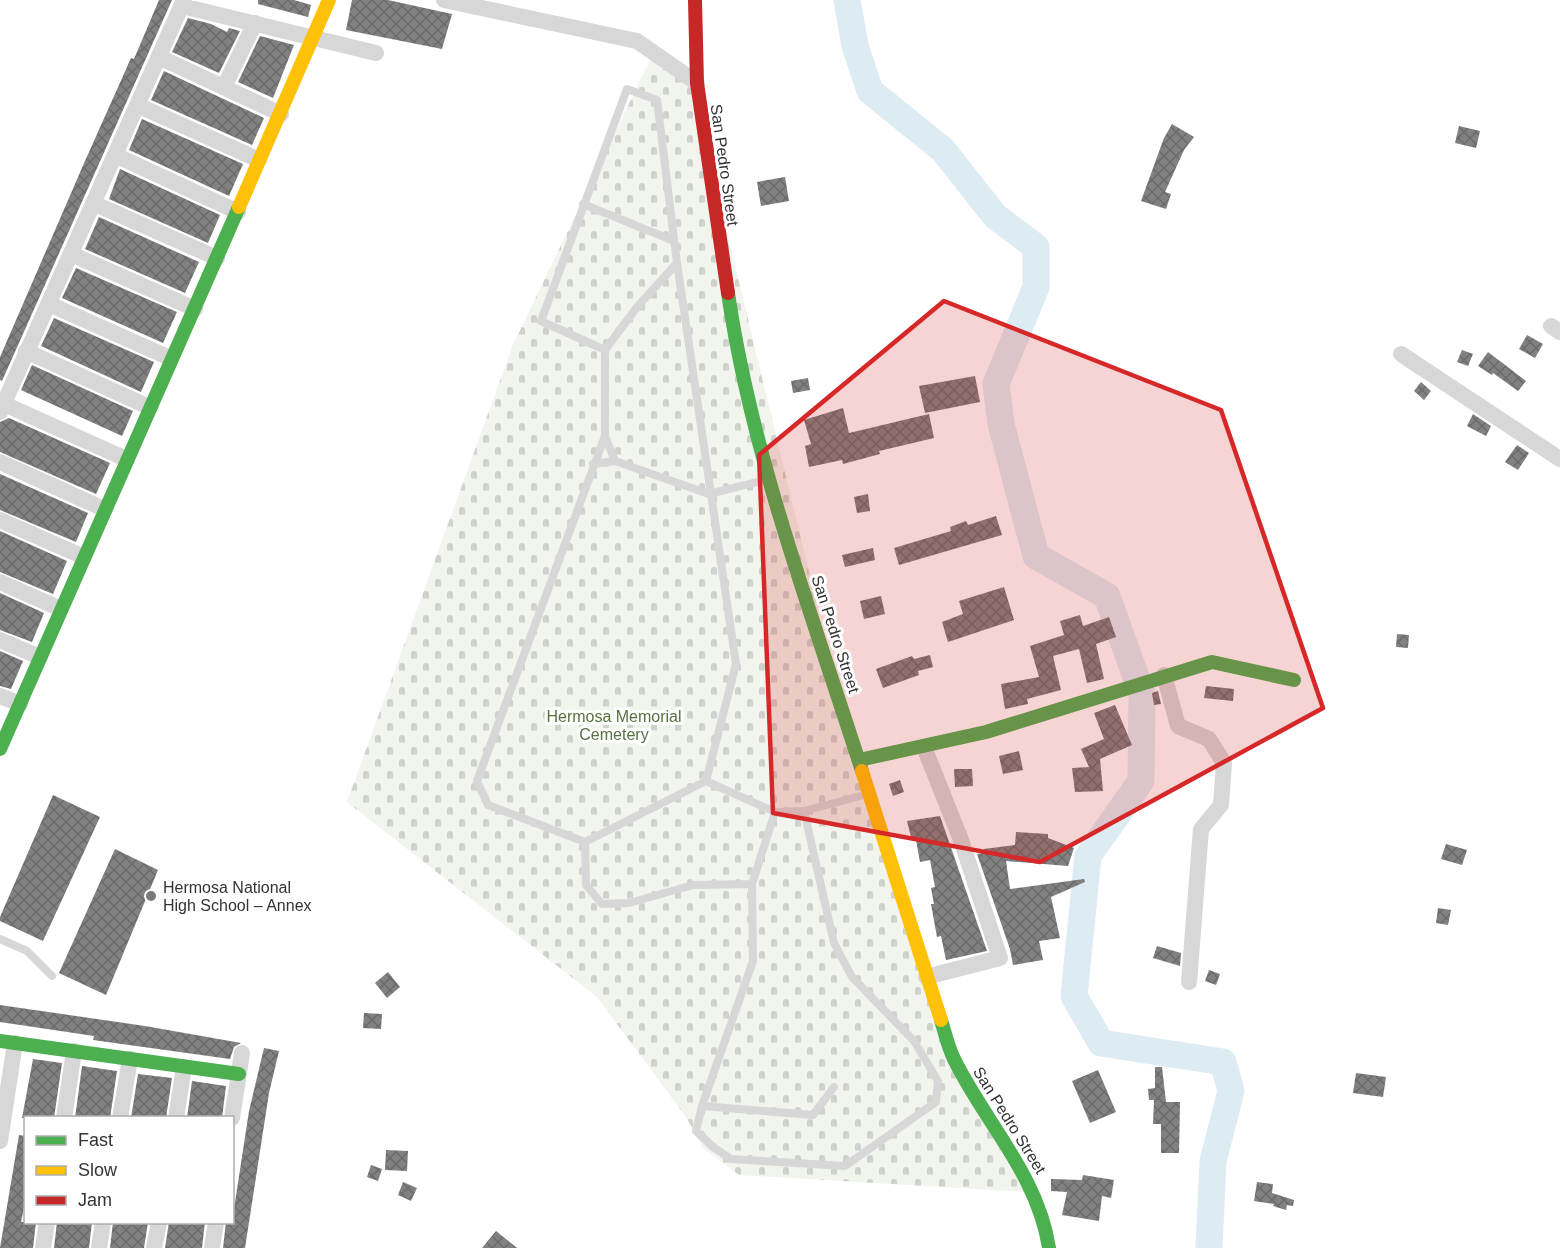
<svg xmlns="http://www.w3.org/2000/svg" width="1560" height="1248" viewBox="0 0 1560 1248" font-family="Arial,sans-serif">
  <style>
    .cemetery { fill: url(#cemetery-stones) }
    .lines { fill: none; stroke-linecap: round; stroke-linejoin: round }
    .river { stroke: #ddebf3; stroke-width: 27 }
    .building { fill: url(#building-cross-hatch) }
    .lane { stroke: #d7d7d7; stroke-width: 8 }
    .street { stroke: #d7d7d7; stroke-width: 16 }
    .fast { stroke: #4caf50; stroke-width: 14 }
    .slow { stroke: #ffc107; stroke-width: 14 }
    .jam { stroke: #c62828; stroke-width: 14 }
    .marked { fill: #d62828; fill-opacity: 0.2; stroke: #d62828; stroke-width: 4.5; stroke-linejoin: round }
    .poi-dot { fill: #7a7a7a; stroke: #fff; stroke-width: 2 }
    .labels { text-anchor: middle; stroke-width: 6; stroke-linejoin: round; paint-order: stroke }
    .street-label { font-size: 16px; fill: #333; stroke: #fff }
    .park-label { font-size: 16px; fill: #56703f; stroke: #fff }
    .poi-label { font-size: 16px; fill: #333; stroke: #fff; text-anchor: start }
  </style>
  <defs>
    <pattern id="cemetery-stones" width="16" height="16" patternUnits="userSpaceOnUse" patternTransform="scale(1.5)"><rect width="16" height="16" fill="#f1f5ed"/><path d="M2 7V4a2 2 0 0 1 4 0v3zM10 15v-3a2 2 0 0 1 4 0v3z" fill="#cfd2cc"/></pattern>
    <pattern id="building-cross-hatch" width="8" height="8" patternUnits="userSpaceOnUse" patternTransform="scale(1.5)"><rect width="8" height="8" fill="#818181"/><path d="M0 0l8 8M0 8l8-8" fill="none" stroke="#6a6a6a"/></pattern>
  </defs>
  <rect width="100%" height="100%" fill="#fff"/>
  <path class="cemetery" d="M652 56 690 79 851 746 949 1063 1025 1192 739 1175 703 1148 686 1117 597 997 347 802 513 345Z"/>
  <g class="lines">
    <path class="river" d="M847 0 855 46 870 91 943 150 995 216 1036 247V287L996 384 1001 424 1036 556 1107 596 1142 694 1141 781 1088 856 1074 996 1101 1043 1223 1062 1231 1091 1213 1161 1209 1248"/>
  </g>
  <path class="building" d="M159 0H172L2 381 0 380V357L85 161 131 58 134 59Z
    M258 0H294L311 5 308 17 258 4Z
    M352 0H388L452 14 442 49 346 30Z
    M188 18 211 24 227 32 229 28 240 31 219 73 172 52Z
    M260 36 294 45 273 98 238 82Z
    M164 71 264 118 252 145 151 100Z
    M142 119 243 164 229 196 129 150Z
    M1172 124 1194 137 1184 150 1165 192 1171 194 1166 209 1141 201 1164 138Z
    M1459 126 1480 131 1476 148 1455 143Z
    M120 169 220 215 208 243 109 199Z
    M785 177 789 201 761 206 757 182Z
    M99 217 199 262 185 293 85 249Z
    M76 268 177 312 163 343 62 298Z
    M54 318 154 362 141 392 41 346Z
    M1527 335 1543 344 1535 358 1519 349Z
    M1462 350 1473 354 1468 366 1457 362Z
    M1488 352 1526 381 1518 391 1493 373 1492 375 1478 366Z
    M32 365 133 411 122 436 21 390Z
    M975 376 980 402 925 413 919 386Z
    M808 378 810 390 793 393 791 381Z
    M1421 382 1431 391 1424 400 1414 391Z
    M843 408 849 433 929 414 934 438 879 451 880 454 843 464 842 460 809 467 805 446 811 444 804 420Z
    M1473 414 1491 426 1486 436 1467 426Z
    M9 418 110 463 96 494 0 452V422Z
    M1517 445 1529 453 1518 470 1505 462Z
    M0 474 88 513 76 542 0 510Z
    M868 494 870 511 857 513 854 497Z
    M996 516 1002 535 899 565 894 548 951 531 950 527 966 521 968 525Z
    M0 531 67 561 53 594 0 572Z
    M873 548 875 560 845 567 842 555Z
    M1004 587 1014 620 948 642 942 622 963 614 959 601Z
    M0 593 44 613 32 642 0 630Z
    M881 596 885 614 864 619 860 601Z
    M1080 615 1083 626 1109 617 1116 637 1096 644 1104 679 1087 683 1079 649 1053 656 1061 690 1027 699 1028 704 1005 709 1001 684 1039 677 1030 646 1064 635 1060 621Z
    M1397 634 1409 635 1408 648 1396 647Z
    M0 651 23 661 11 689 0 686Z
    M930 655 933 667 918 671 919 675 883 688 876 669 912 656 914 659Z
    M1206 686 1234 689 1233 701 1204 698Z
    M1158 691 1161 704 1154 705 1152 693Z
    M1115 705 1132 745 1100 759 1103 791 1075 792 1072 768 1089 767 1081 749 1104 739 1094 713Z
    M1019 751 1023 770 1003 774 999 756Z
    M954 769H972L973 786 955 787Z
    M900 780 904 792 893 796 889 784Z
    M53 795 100 817 43 941 0 921V917Z
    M940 816 987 951 946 960 941 936 937 937 931 904H934L931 888 935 887 930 860 920 862 916 840 912 841 907 821Z
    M1016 832 1048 834V838L1074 848 1068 866 1006 861 1010 889 1084 879 1085 882 1051 897 1060 938 1039 941 1043 960 1013 965 1010 949 977 854 984 853V849L1015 845Z
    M1446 844 1467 850 1462 865 1441 859Z
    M115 849 158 870 106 995 59 973Z
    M1438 908 1451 910 1448 925 1436 923Z
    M1157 946 1181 953 1180 966 1153 958Z
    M1209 970 1220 974 1216 985 1205 981Z
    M388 972 400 987 387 998 375 983Z
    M0 1005 145 1026 241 1043 234 1047 230 1059 93 1040 94 1036 0 1022Z
    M364 1013 382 1014 381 1029 363 1028Z
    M264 1048 279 1051 269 1093 245 1248H223L226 1222H232L249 1111Z
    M33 1059 62 1063 54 1118H22Z
    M82 1066 117 1071 110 1118H75Z
    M1155 1067H1162L1166 1102H1180L1179 1153H1161V1124H1153L1154 1100H1149L1148 1089 1155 1088Z
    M1098 1070 1116 1112 1090 1123 1072 1081Z
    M1356 1073 1386 1077 1383 1097 1353 1093Z
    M138 1074 172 1078 166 1118H131Z
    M192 1081 226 1086 222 1118H187Z
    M19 1135 26 1136V1198L21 1222H36L33 1248H0Z
    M386 1150 408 1151 407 1171 385 1170Z
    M371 1165 382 1169 378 1181 367 1177Z
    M1083 1175 1114 1180 1111 1198 1102 1196 1099 1221 1062 1215 1067 1192 1051 1191V1179L1082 1180Z
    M403 1182 417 1188 411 1201 398 1195Z
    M1257 1182 1273 1184 1272 1193 1294 1200 1293 1206 1287 1205 1286 1210 1273 1206 1274 1204 1254 1201Z
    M57 1222H92L89 1248H54Z
    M113 1222H148L144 1248H110Z
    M169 1222H205L202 1248H165Z
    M496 1231 517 1248H482Z"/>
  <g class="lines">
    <path class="lane" d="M583 204 674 241
      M677 263 637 307 605 350V436L615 461 709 494 769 479
      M605 350 541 321 627 89 657 100 677 263 736 664 706 781
      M605 436 477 781 488 805 585 842 706 781 775 812 804 811
      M593 464 615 461
      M585 842 586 885 602 904 629 903 693 885 752 884
      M0 939 27 951 52 976
      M834 1087 813 1115 702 1106 696 1131 713 1147 731 1159 845 1166 936 1102 938 1081 914 1041 852 977 834 943 804 811 868 794
      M702 1106 753 961 752 884 775 812"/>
    <path class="street" d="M444 0 637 41 697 83
      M182 6 376 53
      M159 57 281 114
      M224 87 255 23
      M137 105 259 160
      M115 155 238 212
      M93 203 217 258
      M71 254 195 309
      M49 304 170 358
      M1551 326 1560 332
      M26 351 149 407
      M1401 354 1560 459
      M4 404 126 459
      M0 412 184 0
      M0 462 104 509
      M0 520 84 557
      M0 582 61 609
      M0 640 40 657
      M1164 675 1178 726 1209 739 1224 763 1221 805 1201 829 1189 982
      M0 696 20 704
      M924 747 961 840 1000 958 926 977
      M64 1118 74 1051
      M120 1118 130 1059
      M176 1118 184 1067
      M232 1118 242 1053
      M0 1141 15 1043
      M43 1248 47 1222
      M99 1248 103 1222
      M154 1248 159 1222
      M212 1248 216 1222"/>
    <path class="fast" d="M728 293C752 457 812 614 862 771
      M0 749 239 207
      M859 760 986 732 1212 662 1294 680
      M941 1020C945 1033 948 1047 954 1059 986 1124 1038 1175 1049 1248
      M0 1041 239 1074"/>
    <path class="slow" d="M239 207 329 0
      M862 771 941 1020"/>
    <path class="jam" d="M695 0 697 83 728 293"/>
  </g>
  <path class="marked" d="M944 301 1221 410 1323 708 1040 862 773 813 759 455Z"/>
  <circle class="poi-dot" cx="151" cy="896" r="6"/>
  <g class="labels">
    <g class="street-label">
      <text transform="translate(725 165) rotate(82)" y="6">San Pedro Street</text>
      <text transform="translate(836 634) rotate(72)" y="6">San Pedro Street</text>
      <text transform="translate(1010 1120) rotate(58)" y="6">San Pedro Street</text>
    </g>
    <g class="park-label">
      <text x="614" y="722">Hermosa Memorial<tspan x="614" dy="18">Cemetery</tspan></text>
    </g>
    <g class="poi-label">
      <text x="163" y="893">Hermosa National<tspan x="163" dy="18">High School – Annex</tspan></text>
    </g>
  </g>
  <rect x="24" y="1116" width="210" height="108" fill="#ffffff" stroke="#adadad" stroke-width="1.5"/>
  <rect x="36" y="1136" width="30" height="9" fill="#4caf50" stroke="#adadad" stroke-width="1.5"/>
  <text x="78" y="1146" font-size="18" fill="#333333">Fast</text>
  <rect x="36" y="1166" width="30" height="9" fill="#ffc107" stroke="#adadad" stroke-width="1.5"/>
  <text x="78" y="1176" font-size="18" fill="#333333">Slow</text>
  <rect x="36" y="1196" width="30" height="9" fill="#c62828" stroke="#adadad" stroke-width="1.5"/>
  <text x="78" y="1206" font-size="18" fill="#333333">Jam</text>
</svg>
